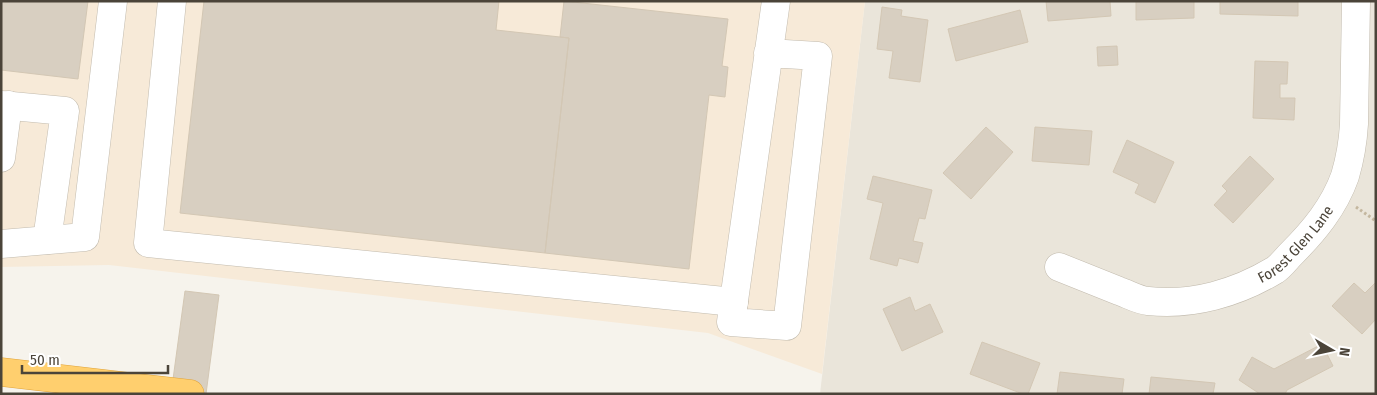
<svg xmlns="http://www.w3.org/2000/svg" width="1377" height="395" viewBox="0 0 1377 395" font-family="'Fira Sans Condensed',sans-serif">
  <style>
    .residential { fill: #eae5da }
    .commercial { fill: #f7ead8 }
    .building { fill: #d8cfc1; stroke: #d3c7b4 }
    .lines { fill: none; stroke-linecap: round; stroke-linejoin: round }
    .minor-casing { stroke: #c2bbae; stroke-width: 29 }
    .highway-casing { stroke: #e0a43c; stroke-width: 29 }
    .path { stroke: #c4b79f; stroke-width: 3; stroke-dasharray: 2.5 2.5; stroke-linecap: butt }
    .minor { stroke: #fff; stroke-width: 28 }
    .highway { stroke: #ffcf6e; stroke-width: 28 }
    .labels { text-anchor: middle; stroke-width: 4; stroke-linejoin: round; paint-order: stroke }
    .street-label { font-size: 15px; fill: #4b4439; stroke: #fff }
  </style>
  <rect width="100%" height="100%" fill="#f6f3ec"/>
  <path class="residential" d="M865 1H1376V394H820Z"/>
  <path class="commercial" d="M1 1H865L822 374 708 333 109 265 1 267Z"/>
  <path class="building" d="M1 1H88L78 79 1 70Z
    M204 1H499L496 30 569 38 545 253 180 213Z
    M564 1 728 19 722 66 728 67 725 97 709 95 689 269 545 253 569 38 560 37Z
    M1046 1H1110L1111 16 1048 21Z
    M1136 1H1194V18L1136 20Z
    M1220 1H1298V16L1220 14Z
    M882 7 902 10 901 16 928 20 920 82 889 78 893 51 877 49Z
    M1020 10 1028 42 956 61 948 29Z
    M1117 46 1118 65 1098 66 1097 47Z
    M1255 61 1288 62 1287 84H1280V98H1295L1294 120 1253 118Z
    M986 127 1013 152 971 199 943 173Z
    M1035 127 1092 131 1089 165 1032 161Z
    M1127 140 1174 162 1155 203 1135 193 1139 184 1113 172Z
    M1250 156 1274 179 1233 223 1214 205 1227 191 1222 186Z
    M873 176 932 190 925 219 919 218 913 241 923 243 918 263 899 258 897 266 870 259 883 203 867 199Z
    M1376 282V319L1362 334 1332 306 1354 283 1365 293Z
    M185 291 219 295 206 394H171Z
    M910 297 915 311 930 304 943 332 902 351 883 309Z
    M982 342 1040 363 1028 394H1023L970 374Z
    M1322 344 1333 366 1287 390 1285 394H1260L1239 380 1252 357 1274 369Z
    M1060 372 1124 379 1122 394H1057Z
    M1151 377 1215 383 1213 394H1149Z"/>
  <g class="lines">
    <g class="minor-casing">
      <g id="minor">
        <path d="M172 1 148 243 734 302"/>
        <path d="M768 53 818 56 787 326 731 322 776 1"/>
        <path d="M1 105 65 111 47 240"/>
        <path d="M1 158 8 105"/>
        <path d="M1 244 85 237 113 1"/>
        <path id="s1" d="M1059 267C1079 275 1099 283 1119 291 1128 294 1138 300 1148 301 1192 306 1237 293 1275 270 1281 266 1286 259 1291 254 1314 231 1334 207 1345 176 1350 159 1353 141 1354 124L1356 1"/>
      </g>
    </g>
    <g class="highway-casing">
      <path id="highway" d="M1 372 190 394"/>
    </g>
    <path class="path" d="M1356 207 1376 221"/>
    <use href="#minor" class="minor"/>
    <use href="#highway" class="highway"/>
  </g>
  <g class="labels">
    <g class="street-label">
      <text dy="5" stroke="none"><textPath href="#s1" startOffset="261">Forest Glen Lane</textPath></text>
    </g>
  </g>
  <rect width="1377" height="395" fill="none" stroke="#4b4439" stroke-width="5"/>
  <g transform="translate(1332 350) rotate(99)" stroke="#ffffff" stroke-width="4" paint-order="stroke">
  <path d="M0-4L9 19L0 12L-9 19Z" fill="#4b4439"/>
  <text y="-8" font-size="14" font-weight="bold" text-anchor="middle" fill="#4b4439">N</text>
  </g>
  <path d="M22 365v8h146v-8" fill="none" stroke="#4b4439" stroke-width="2.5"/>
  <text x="30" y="365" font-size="15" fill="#4b4439" stroke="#ffffff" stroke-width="4" paint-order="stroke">50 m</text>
</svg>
